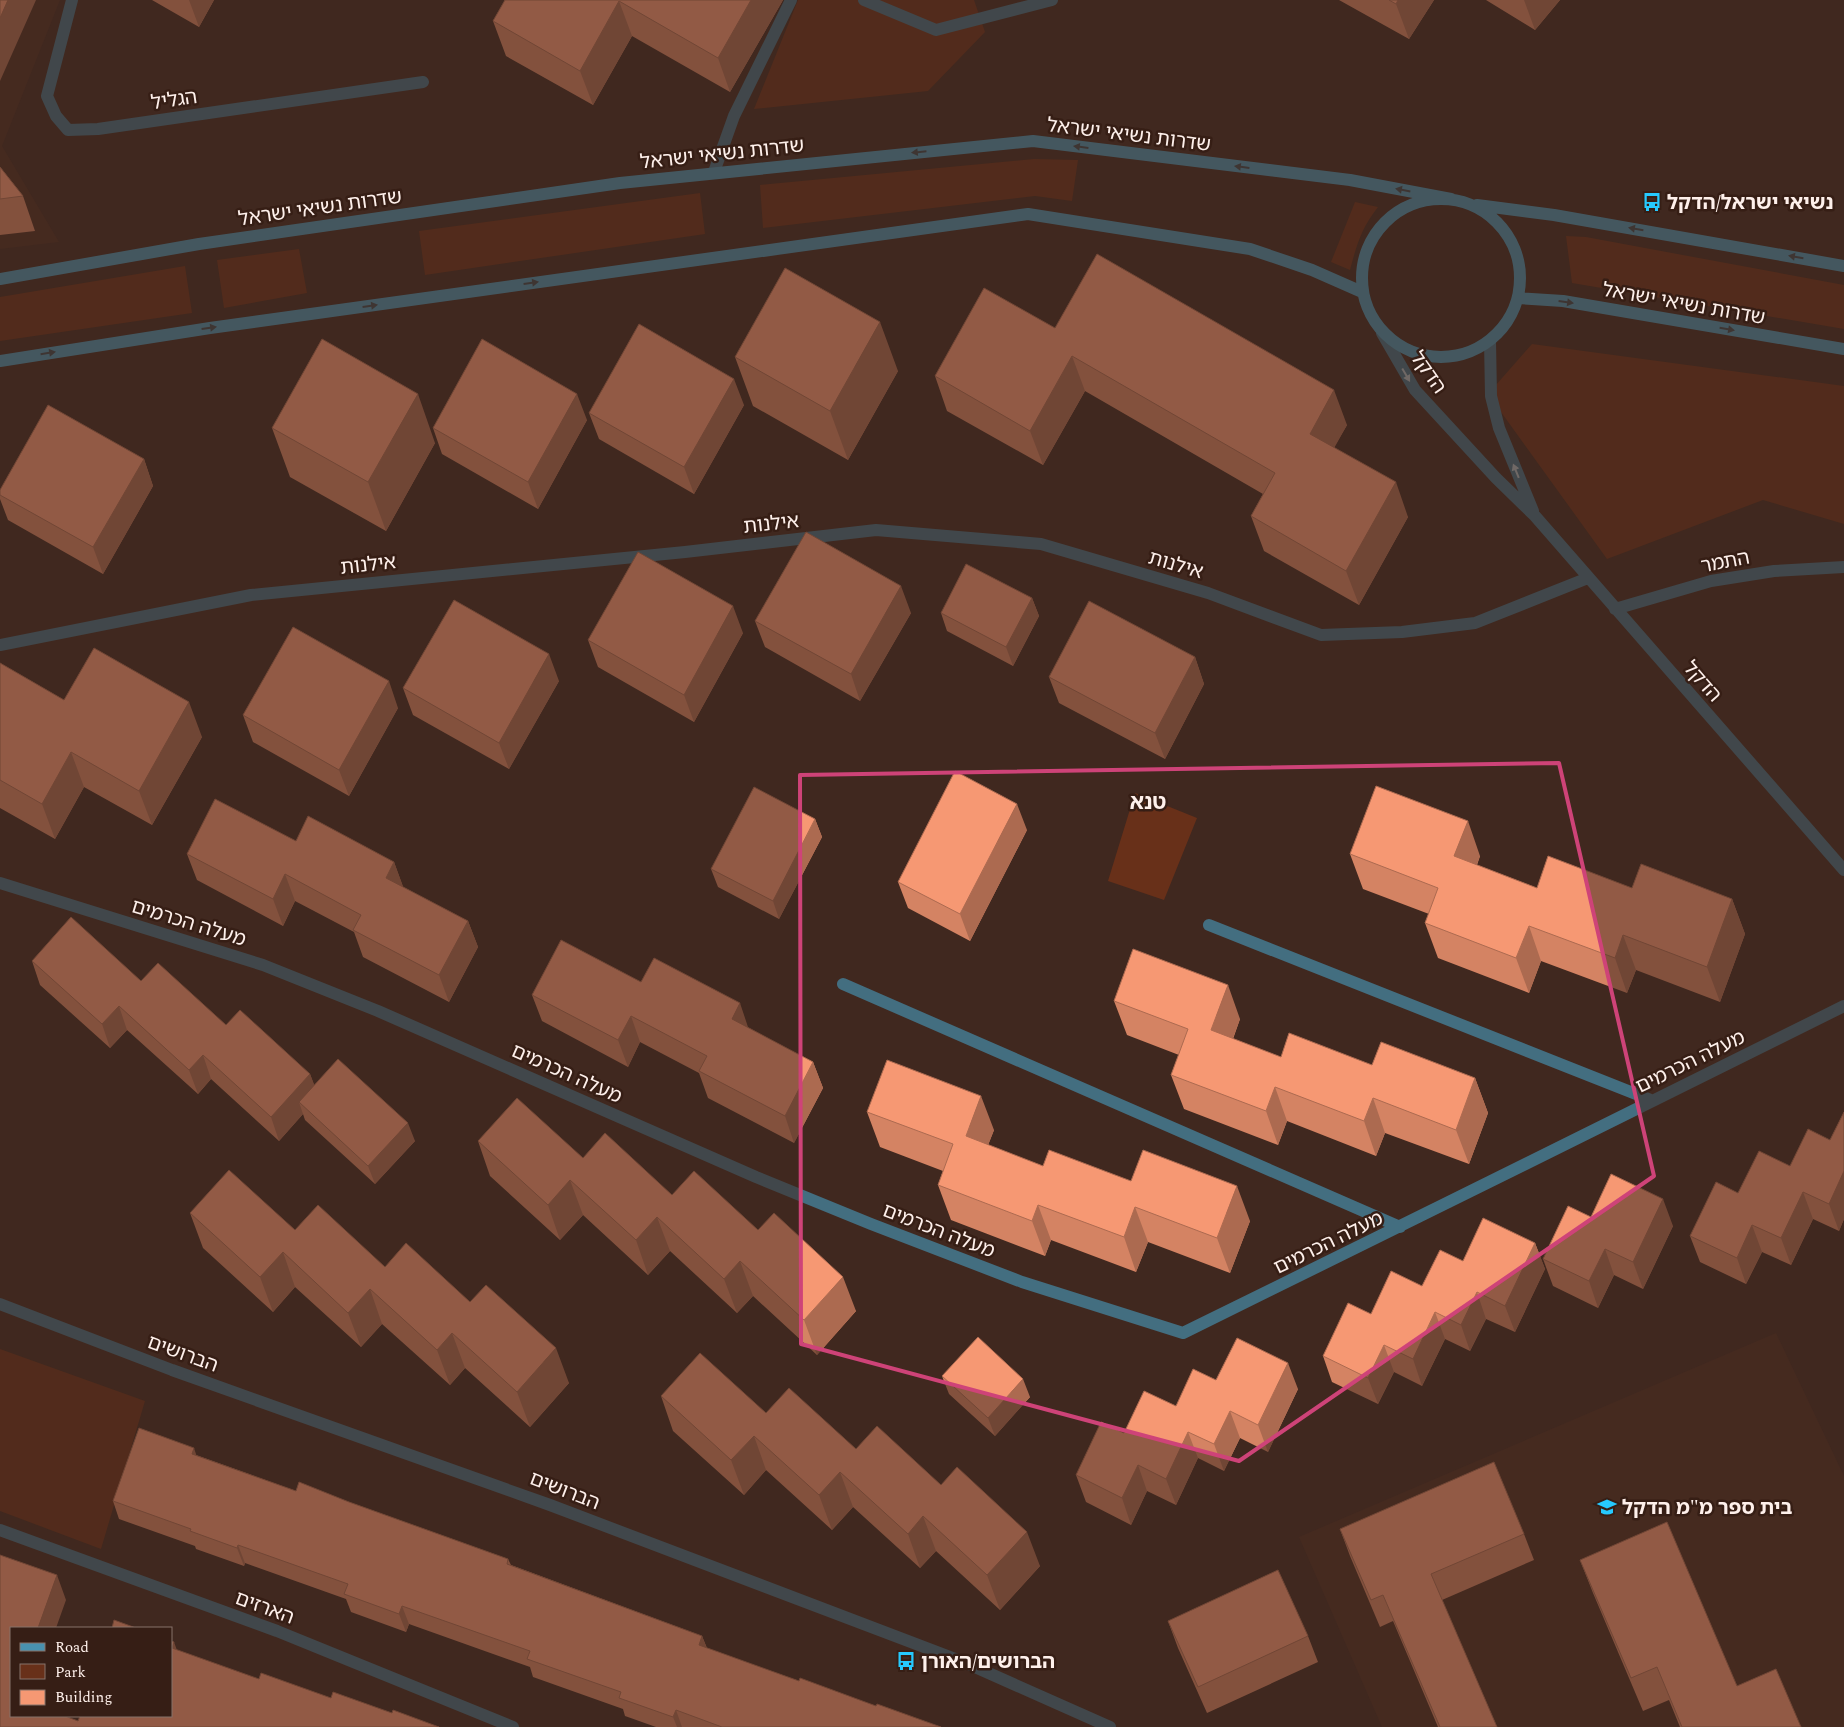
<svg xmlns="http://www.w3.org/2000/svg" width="1844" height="1727" viewBox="0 0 1844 1727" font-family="Spectral,'Noto Sans Hebrew',serif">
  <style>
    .built { fill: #4c2d21 }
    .green { fill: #683019 }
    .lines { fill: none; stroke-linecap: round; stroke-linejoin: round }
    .street { stroke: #436e80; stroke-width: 12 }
    .secondary { stroke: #4991ae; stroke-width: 12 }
    .wall { fill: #d48363 }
    .shaded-wall { fill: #ac6a50 }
    .building { fill: #f69873; stroke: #ac6a50 }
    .oneway { fill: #3d464b }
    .oneway2 { fill: #aab6bb }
    .marked { fill: none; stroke: #ce4378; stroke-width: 4; stroke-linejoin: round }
    .labels { text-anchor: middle; stroke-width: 5; stroke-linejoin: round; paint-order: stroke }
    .street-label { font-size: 20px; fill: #fef0eb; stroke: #361e15 }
    .poi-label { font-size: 20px; font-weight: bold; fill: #fef0eb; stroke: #361e15; text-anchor: start }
    .neighbourhood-label { font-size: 21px; font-weight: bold; fill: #fef0eb; stroke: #361e15 }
  </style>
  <rect width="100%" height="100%" fill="#40281f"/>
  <path class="built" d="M0 0H60L2 146 59 242 0 249Z
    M1776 1333 1844 1476V1727H1382L1299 1537Z"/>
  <path class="green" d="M798 0H974L985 32 928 91 754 109Z
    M1034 159 1078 160 1072 201 1035 196 763 228 760 185Z
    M700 193 705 234 425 275 419 231Z
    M1355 202 1378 207C1361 229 1357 244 1350 270L1331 262Z
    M1566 236 1586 237 1844 285V329L1572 283Z
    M299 249 307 293 224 308 217 260Z
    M185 266 192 313 0 341V297Z
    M1532 344 1844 386V524L1763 500 1607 559 1488 394Z
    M1135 793 1197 818 1164 900 1108 881Z
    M0 1349 145 1401 101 1549 0 1511Z"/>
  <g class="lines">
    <path class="street" d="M72 0 47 96 56 116 68 130 98 129 423 82
      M864 0 936 30 1052 0
      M714 172 734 116 791 0
      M1382 333 1415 390 1496 478 1535 516 1844 870
      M1490 341 1491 396 1499 428 1533 511
      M1615 609 1711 581 1774 571 1844 567
      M0 645 251 595 685 552 876 530 1041 544 1208 593 1321 635 1402 632 1475 623 1588 578
      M0 883 263 965 378 1011 756 1177 871 1224 1022 1282 1183 1333C1404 1225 1623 1115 1844 1006
      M1209 925 1651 1100
      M843 984 1400 1227
      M0 1304 172 1370 550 1505 966 1663 1110 1727
      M0 1530 277 1631 513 1727"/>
    <path class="secondary" d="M1362 278a79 79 0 1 1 158 0a79 79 0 1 1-158 0Z
      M1477 205 1554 215 1844 266
      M0 279 199 244 620 183 1033 141 1350 180 1451 199
      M1518 298 1563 301 1844 349
      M0 361 210 328 1028 214 1250 249 1312 270 1362 292"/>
  </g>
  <path class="wall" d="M152 0H214L199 27Z
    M505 0H783L730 92 632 36 593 105 506 56 493 21Z
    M1339 0H1434L1409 39Z
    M1486 0H1560L1535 30Z
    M0 167 23 196 35 231 0 235Z
    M1055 328 1347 425 1334 447 1408 517 1359 605 1264 551 1251 516 1263 494 1085 391 1043 465 947 411 935 376Z
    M735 357 898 371 848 460 753 406Z
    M744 405 694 494 599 439 589 413Z
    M587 420 538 509 442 454 433 428Z
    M272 428 435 443 386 531 290 477Z
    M144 459 153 486 103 574 8 520 0 499V490Z
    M1032 598 1039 616 1013 666 947 631 941 613Z
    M911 613 860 701 765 647 755 621Z
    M743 633 694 722 598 667 588 640Z
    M1195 657 1204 684 1165 759 1059 703 1049 677Z
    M0 663 64 700 202 737 152 825 84 787 55 839 0 808Z
    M559 681 509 769 413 715 403 688Z
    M398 708 349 796 253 742 243 715Z
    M815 819 822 837 779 919 718 887 711 869Z
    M1027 830 970 941 908 908 898 882Z
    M296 841 394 862 403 887 468 921 478 947 449 1002 363 957 354 932 295 901 283 926 197 880 187 854Z
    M1350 854 1480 856 1477 865 1537 888H1632L1732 899 1745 934 1720 1002 1636 970 1627 993 1541 961 1529 993 1438 958 1425 923 1429 914 1363 889Z
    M32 961 141 981 226 1025 310 1074 314 1085 415 1141 375 1184 305 1120 303 1114 279 1141 211 1079 198 1094 127 1030 110 1048 40 985Z
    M641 982 749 1028 813 1062 823 1088 794 1143 708 1098 699 1073 640 1042 628 1067 542 1021 532 995Z
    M1114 1001 1240 1019 1233 1039 1281 1057 1372 1065 1475 1078 1488 1113 1469 1164 1385 1133 1376 1156 1287 1121 1278 1145 1184 1109 1171 1075 1179 1055 1127 1035Z
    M867 1112 994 1130 988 1145 1043 1166 1131 1181 1250 1221 1230 1273 1148 1242 1136 1272 1051 1240 1045 1256 951 1220 938 1185 943 1171 880 1147Z
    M1844 1112V1219L1839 1231 1813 1219 1791 1265 1762 1252 1746 1284 1700 1262 1690 1236 1738 1193 1790 1166 1830 1140Z
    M478 1141 583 1158 758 1230 856 1311 817 1355 753 1296 737 1313 670 1251 648 1275 583 1215 560 1240 490 1176Z
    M190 1213 295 1230 470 1302 569 1383 530 1427 465 1368 450 1385 382 1324 361 1347 295 1287 273 1312 203 1248Z
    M1591 1217 1673 1226 1643 1289 1614 1275 1598 1308 1553 1286 1543 1259Z
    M1535 1243 1545 1269 1515 1332 1486 1319 1470 1351 1445 1339 1422 1386 1394 1372 1378 1404 1332 1382 1323 1356 1371 1314 1422 1286 1463 1261Z
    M942 1376 1030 1397 995 1436 949 1394Z
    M1216 1380 1298 1389 1268 1452 1240 1438 1224 1471 1198 1458 1176 1505 1147 1491 1131 1525 1086 1502 1076 1475 1124 1433 1176 1406Z
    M661 1396 766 1413 941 1485 1040 1566 1000 1610 936 1551 920 1568 853 1507 832 1530 766 1470 744 1495 673 1431Z
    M196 1455 296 1491 349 1502 508 1559 511 1565 702 1636 707 1648 799 1681 941 1727H656L625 1716 623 1709 533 1677 530 1667 409 1624 406 1632 351 1612 346 1599 245 1563 244 1566 196 1549 195 1546 119 1519 113 1501Z
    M1340 1529 1524 1534 1534 1560 1442 1600 1497 1727H1438L1393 1621 1380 1627 1350 1556Z
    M1580 1560 1737 1686 1801 1727H1680L1669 1700 1643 1711 1593 1593Z
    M1168 1621 1308 1636 1318 1662 1207 1713 1178 1648Z"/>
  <path class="shaded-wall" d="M8 0H36L0 81V18Z
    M189 0H214L199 27Z
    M751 0H783L730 92 718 58Z
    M1398 0H1434L1409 39 1396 4Z
    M1524 0H1560L1535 30Z
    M619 1 632 36 593 105 580 71Z
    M880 322 898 371 848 460 830 411Z
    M1072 356 1085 391 1043 465 1030 431Z
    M734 379 744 405 694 494 684 467Z
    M1334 390 1347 425 1323 468 1310 434Z
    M418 394 435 443 386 531 368 482Z
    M577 394 587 420 538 509 528 482Z
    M144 459 153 486 103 574 93 547Z
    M1396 482 1408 517 1359 605 1346 571Z
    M901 586 911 613 860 701 851 674Z
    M1032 598 1039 616 1013 666 1006 647Z
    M733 606 743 633 694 722 684 695Z
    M549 654 559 681 509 769 499 743Z
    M1195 657 1204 684 1165 759 1155 733Z
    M389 681 398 708 349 796 339 770Z
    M189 702 202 737 152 825 139 791Z
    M71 752 84 787 55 839 42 804Z
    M1017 804 1027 830 970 941 960 914Z
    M815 819 822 837 779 919 773 901Z
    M1468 821 1480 856 1467 891 1454 856Z
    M394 862 404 889 386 878Z
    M285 874 295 901 283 926 273 899Z
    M1732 899 1745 934 1720 1002 1707 967Z
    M468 921 478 947 449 1002 439 975Z
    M1529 926 1541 961 1529 993 1516 958Z
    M1623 935 1636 970 1627 993 1615 958Z
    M1228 985 1240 1019 1223 1065 1211 1030Z
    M740 1003 749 1030 732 1019Z
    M119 1006 127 1030 110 1048 102 1024Z
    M631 1016 640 1042 628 1067 618 1040Z
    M203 1055 211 1079 198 1094 189 1070Z
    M813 1062 823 1088 794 1143 785 1116Z
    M310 1074 319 1097 299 1102 303 1114 279 1141 271 1117Z
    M1475 1078 1488 1113 1469 1164 1456 1130Z
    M1275 1087 1287 1121 1278 1145 1266 1111Z
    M981 1096 994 1130 978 1171 966 1136Z
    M1373 1098 1385 1133 1376 1156 1364 1121Z
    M408 1123 415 1141 375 1184 368 1166Z
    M1844 1171V1219L1839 1231 1829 1204Z
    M570 1180 583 1215 560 1240 548 1205Z
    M1237 1186 1250 1221 1230 1273 1217 1238Z
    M1803 1192 1813 1219 1791 1265 1781 1238Z
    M1663 1199 1673 1226 1643 1289 1633 1262Z
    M1038 1205 1051 1240 1045 1256 1032 1221Z
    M1135 1207 1148 1242 1136 1272 1124 1237Z
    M657 1217 670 1251 648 1275 636 1240Z
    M1752 1225 1762 1252 1746 1284 1737 1258Z
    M1535 1243 1545 1269 1515 1332 1505 1306Z
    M1605 1249 1614 1275 1598 1308 1589 1281Z
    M283 1252 295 1287 273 1312 260 1277Z
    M740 1261 753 1296 737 1313 724 1279Z
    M843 1277 856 1311 817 1355 804 1320Z
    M370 1289 382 1324 361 1347 348 1313Z
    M1477 1292 1486 1319 1470 1351 1461 1325Z
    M1435 1312 1445 1339 1422 1386 1413 1359Z
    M452 1333 465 1368 450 1385 437 1350Z
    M1384 1345 1394 1372 1378 1404 1368 1378Z
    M556 1348 569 1383 530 1427 517 1392Z
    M1288 1363 1298 1389 1268 1452 1258 1425Z
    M1023 1379 1030 1397 995 1436 988 1418Z
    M1230 1411 1240 1438 1224 1471 1214 1444Z
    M1188 1432 1198 1458 1176 1505 1166 1479Z
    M754 1436 766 1470 744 1495 731 1460Z
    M194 1448 200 1466 192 1454Z
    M1138 1465 1147 1491 1131 1525 1122 1498Z
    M840 1472 853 1507 832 1530 819 1495Z
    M923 1516 936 1551 920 1568 908 1534Z
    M1027 1532 1040 1566 1000 1610 987 1575Z
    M238 1545 245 1563 244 1566 237 1548Z
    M57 1575 66 1600 56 1628H38Z
    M402 1606 409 1624 406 1632 399 1614Z
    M702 1636 709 1654 699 1645Z
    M174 1642 183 1667 172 1648Z
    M676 1710 682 1727H677L673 1717Z"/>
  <path class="building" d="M0 0H8L0 18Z
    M505 0H751L718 58 619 1 580 71 493 21Z
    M1389 0H1398L1396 4Z
    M0 167 23 196 0 199Z
    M1097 254 1334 390 1310 434 1396 482 1346 571 1251 516 1275 473 1072 356 1030 431 935 376 984 288 1055 328Z
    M785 268 880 322 830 411 735 357Z
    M639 324 734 379 684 467 589 413Z
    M322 339 418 394 368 482 272 428Z
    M482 339 577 394 528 482 433 428Z
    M48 405 144 459 93 547 0 495V490Z
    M806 532 901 586 851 674 755 621Z
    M638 552 733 606 684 695 588 640Z
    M966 564 1032 598 1006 647 941 613Z
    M454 600 549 654 499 743 403 688Z
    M1089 601 1195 657 1155 733 1049 677Z
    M293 627 389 681 339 770 243 715Z
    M94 648 189 702 139 791 71 752 42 804 0 780V663L64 700Z
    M955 771 1017 804 960 914 898 882Z
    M1376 786 1468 821 1454 856 1537 888 1548 856 1632 888 1641 864 1732 899 1707 967 1623 935 1615 958 1529 926 1516 958 1425 923 1438 888 1350 854Z
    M754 787 815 819 773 901 711 869Z
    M215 799 296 841 308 816 394 862 386 878 468 921 439 975 353 930 361 915 285 874 273 899 187 854Z
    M71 917 141 981 158 963 226 1025 240 1010 310 1074 271 1117 203 1055 189 1070 119 1006 102 1024 32 961Z
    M561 940 641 982 654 958 740 1003 732 1019 813 1062 785 1116 699 1071 707 1056 631 1016 618 1040 532 995Z
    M1133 949 1228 985 1211 1030 1281 1057 1289 1033 1372 1065 1381 1042 1475 1078 1456 1130 1373 1098 1364 1121 1275 1087 1266 1111 1171 1075 1188 1029 1114 1001Z
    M338 1059 408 1123 368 1166 299 1102Z
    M887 1060 981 1096 966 1136 1043 1166 1049 1150 1131 1181 1143 1150 1237 1186 1217 1238 1135 1207 1124 1237 1038 1205 1032 1221 938 1185 953 1144 867 1112Z
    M517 1098 583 1158 605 1133 672 1195 694 1171 758 1230 774 1213 843 1277 804 1320 740 1261 724 1279 657 1217 636 1240 570 1180 548 1205 478 1141Z
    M1844 1112V1171L1829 1204 1803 1192 1781 1238 1752 1225 1737 1258 1690 1236 1716 1182 1738 1193 1759 1151 1790 1166 1808 1129 1830 1140Z
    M229 1170 295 1230 318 1205 385 1267 406 1243 470 1302 486 1285 556 1348 517 1392 452 1333 437 1350 370 1289 348 1313 283 1252 260 1277 190 1213Z
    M1611 1174 1663 1199 1633 1262 1605 1249 1589 1281 1543 1259 1568 1206 1591 1217Z
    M1483 1218 1535 1243 1505 1306 1477 1292 1461 1325 1435 1312 1413 1359 1384 1345 1368 1378 1323 1356 1348 1303 1371 1314 1391 1271 1422 1286 1440 1250 1463 1261Z
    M978 1337 1023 1379 988 1418 942 1376Z
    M1237 1338 1288 1363 1258 1425 1230 1411 1214 1444 1188 1432 1166 1479 1138 1465 1122 1498 1076 1475 1101 1422 1124 1433 1144 1391 1176 1406 1193 1369 1216 1380Z
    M700 1353 766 1413 789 1388 856 1449 877 1426 941 1485 957 1467 1027 1532 987 1575 923 1516 908 1534 840 1472 819 1495 754 1436 731 1460 661 1396Z
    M139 1428 194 1448 192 1454 296 1491 299 1482 349 1502 508 1559 507 1564 702 1636 699 1645 799 1681 800 1678 876 1706 877 1704 941 1727H722L676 1710 673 1717 619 1698 621 1692 527 1659 530 1651 402 1606 399 1614 344 1594 348 1584 238 1545 237 1548 190 1531 191 1529 113 1501Z
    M1494 1462 1524 1534 1431 1574 1497 1727H1440L1383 1595 1371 1600 1340 1529Z
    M1667 1522 1737 1686 1776 1669 1801 1727H1682L1657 1667 1631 1678 1580 1560Z
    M0 1555 57 1575 38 1628H11V1716H65L78 1721 80 1716H171V1641L174 1642 172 1648 259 1679 261 1673 331 1698 333 1692 392 1713 393 1710 439 1727H0Z
    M1278 1570 1308 1636 1198 1687 1168 1621Z
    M114 1620 136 1628H112Z"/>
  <defs><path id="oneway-solid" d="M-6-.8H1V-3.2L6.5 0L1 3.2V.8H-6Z" transform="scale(1.25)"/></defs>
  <g class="oneway">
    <use href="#oneway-solid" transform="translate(1081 147) rotate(-173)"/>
    <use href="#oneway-solid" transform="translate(919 152) rotate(174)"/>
    <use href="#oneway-solid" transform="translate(1242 167) rotate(-173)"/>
    <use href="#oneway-solid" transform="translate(1403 190) rotate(-169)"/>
    <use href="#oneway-solid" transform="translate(1636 229) rotate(-170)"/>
    <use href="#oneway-solid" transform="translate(1796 257) rotate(-170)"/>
    <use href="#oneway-solid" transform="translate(531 283) rotate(-8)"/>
    <use href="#oneway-solid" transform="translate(1566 302) rotate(8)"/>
    <use href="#oneway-solid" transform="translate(370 306) rotate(-8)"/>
    <use href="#oneway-solid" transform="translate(209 328) rotate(-8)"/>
    <use href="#oneway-solid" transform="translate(1727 329) rotate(10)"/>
    <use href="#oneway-solid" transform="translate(48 353) rotate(-9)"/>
  </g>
  <g class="oneway2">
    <use href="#oneway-solid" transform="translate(1406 375) rotate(60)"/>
    <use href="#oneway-solid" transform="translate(1516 471) rotate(-112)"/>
  </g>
  <path d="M0 0H1844V1727H0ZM1559 763 1654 1176 1239 1461 801 1344 800 775Z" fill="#40281f" fill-opacity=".55" fill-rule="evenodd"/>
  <path class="marked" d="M1559 763 1654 1176 1239 1461 801 1344 800 775Z"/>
  <defs>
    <g id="bus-bare" transform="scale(1.5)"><path d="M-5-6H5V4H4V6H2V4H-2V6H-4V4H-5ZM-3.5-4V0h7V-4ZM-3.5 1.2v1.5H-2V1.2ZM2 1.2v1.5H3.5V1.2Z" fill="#26c9fe" stroke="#361e15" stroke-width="2.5" paint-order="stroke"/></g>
    <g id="school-bare" transform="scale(1.5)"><path d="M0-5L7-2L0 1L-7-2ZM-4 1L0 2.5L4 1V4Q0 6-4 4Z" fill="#26c9fe" stroke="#361e15" stroke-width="2.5" paint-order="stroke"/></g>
  </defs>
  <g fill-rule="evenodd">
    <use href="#bus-bare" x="1652" y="202"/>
    <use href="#school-bare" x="1607" y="1507"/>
    <use href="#bus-bare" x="906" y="1661"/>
  </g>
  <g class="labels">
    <g class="street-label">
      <text transform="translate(174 99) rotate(-8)" y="7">הגליל</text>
      <text transform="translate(1129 134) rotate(7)" y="7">שדרות נשיאי ישראל</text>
      <text transform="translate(722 153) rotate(-6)" y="7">שדרות נשיאי ישראל</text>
      <text transform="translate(320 207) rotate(-8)" y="7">שדרות נשיאי ישראל</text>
      <text transform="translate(1684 303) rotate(10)" y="7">שדרות נשיאי ישראל</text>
      <text transform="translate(1429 372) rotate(55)" y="7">הדקל</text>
      <text transform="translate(771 523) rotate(-6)" y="7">אילנות</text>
      <text transform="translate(1725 561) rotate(-11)" y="7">התמר</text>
      <text transform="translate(368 564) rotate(-6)" y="7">אילנות</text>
      <text transform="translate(1176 564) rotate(16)" y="7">אילנות</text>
      <text transform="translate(1703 681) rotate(49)" y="7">הדקל</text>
      <text transform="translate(189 922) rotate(17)" y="7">מעלה הכרמים</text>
      <text transform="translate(1690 1061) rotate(-26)" y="7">מעלה הכרמים</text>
      <text transform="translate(567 1073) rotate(24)" y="7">מעלה הכרמים</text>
      <text transform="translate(939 1230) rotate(21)" y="7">מעלה הכרמים</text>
      <text transform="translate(1328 1242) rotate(-26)" y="7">מעלה הכרמים</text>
      <text transform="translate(183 1353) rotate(20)" y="7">הברושים</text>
      <text transform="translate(565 1490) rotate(21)" y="7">הברושים</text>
      <text transform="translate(265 1607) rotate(20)" y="7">הארזים</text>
    </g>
    <g class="poi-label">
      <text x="1667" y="209">נשיאי ישראל/הדקל</text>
      <text x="1622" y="1514">בית ספר מ"מ הדקל</text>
      <text x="921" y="1668">הברושים/האורן</text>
    </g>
    <g class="neighbourhood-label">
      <text x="1148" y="809">טנא</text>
    </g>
  </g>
  <rect x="10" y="1627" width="162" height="90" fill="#361e15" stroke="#86726b"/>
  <rect x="20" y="1643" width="25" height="8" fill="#4991ae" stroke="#86726b"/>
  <text x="55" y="1652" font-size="15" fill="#fef0eb">Road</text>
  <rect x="20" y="1664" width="25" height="15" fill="#683019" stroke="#86726b"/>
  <text x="55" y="1677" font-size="15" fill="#fef0eb">Park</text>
  <rect x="20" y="1690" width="25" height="15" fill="#f69873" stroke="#86726b"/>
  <text x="55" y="1702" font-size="15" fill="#fef0eb">Building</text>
</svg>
